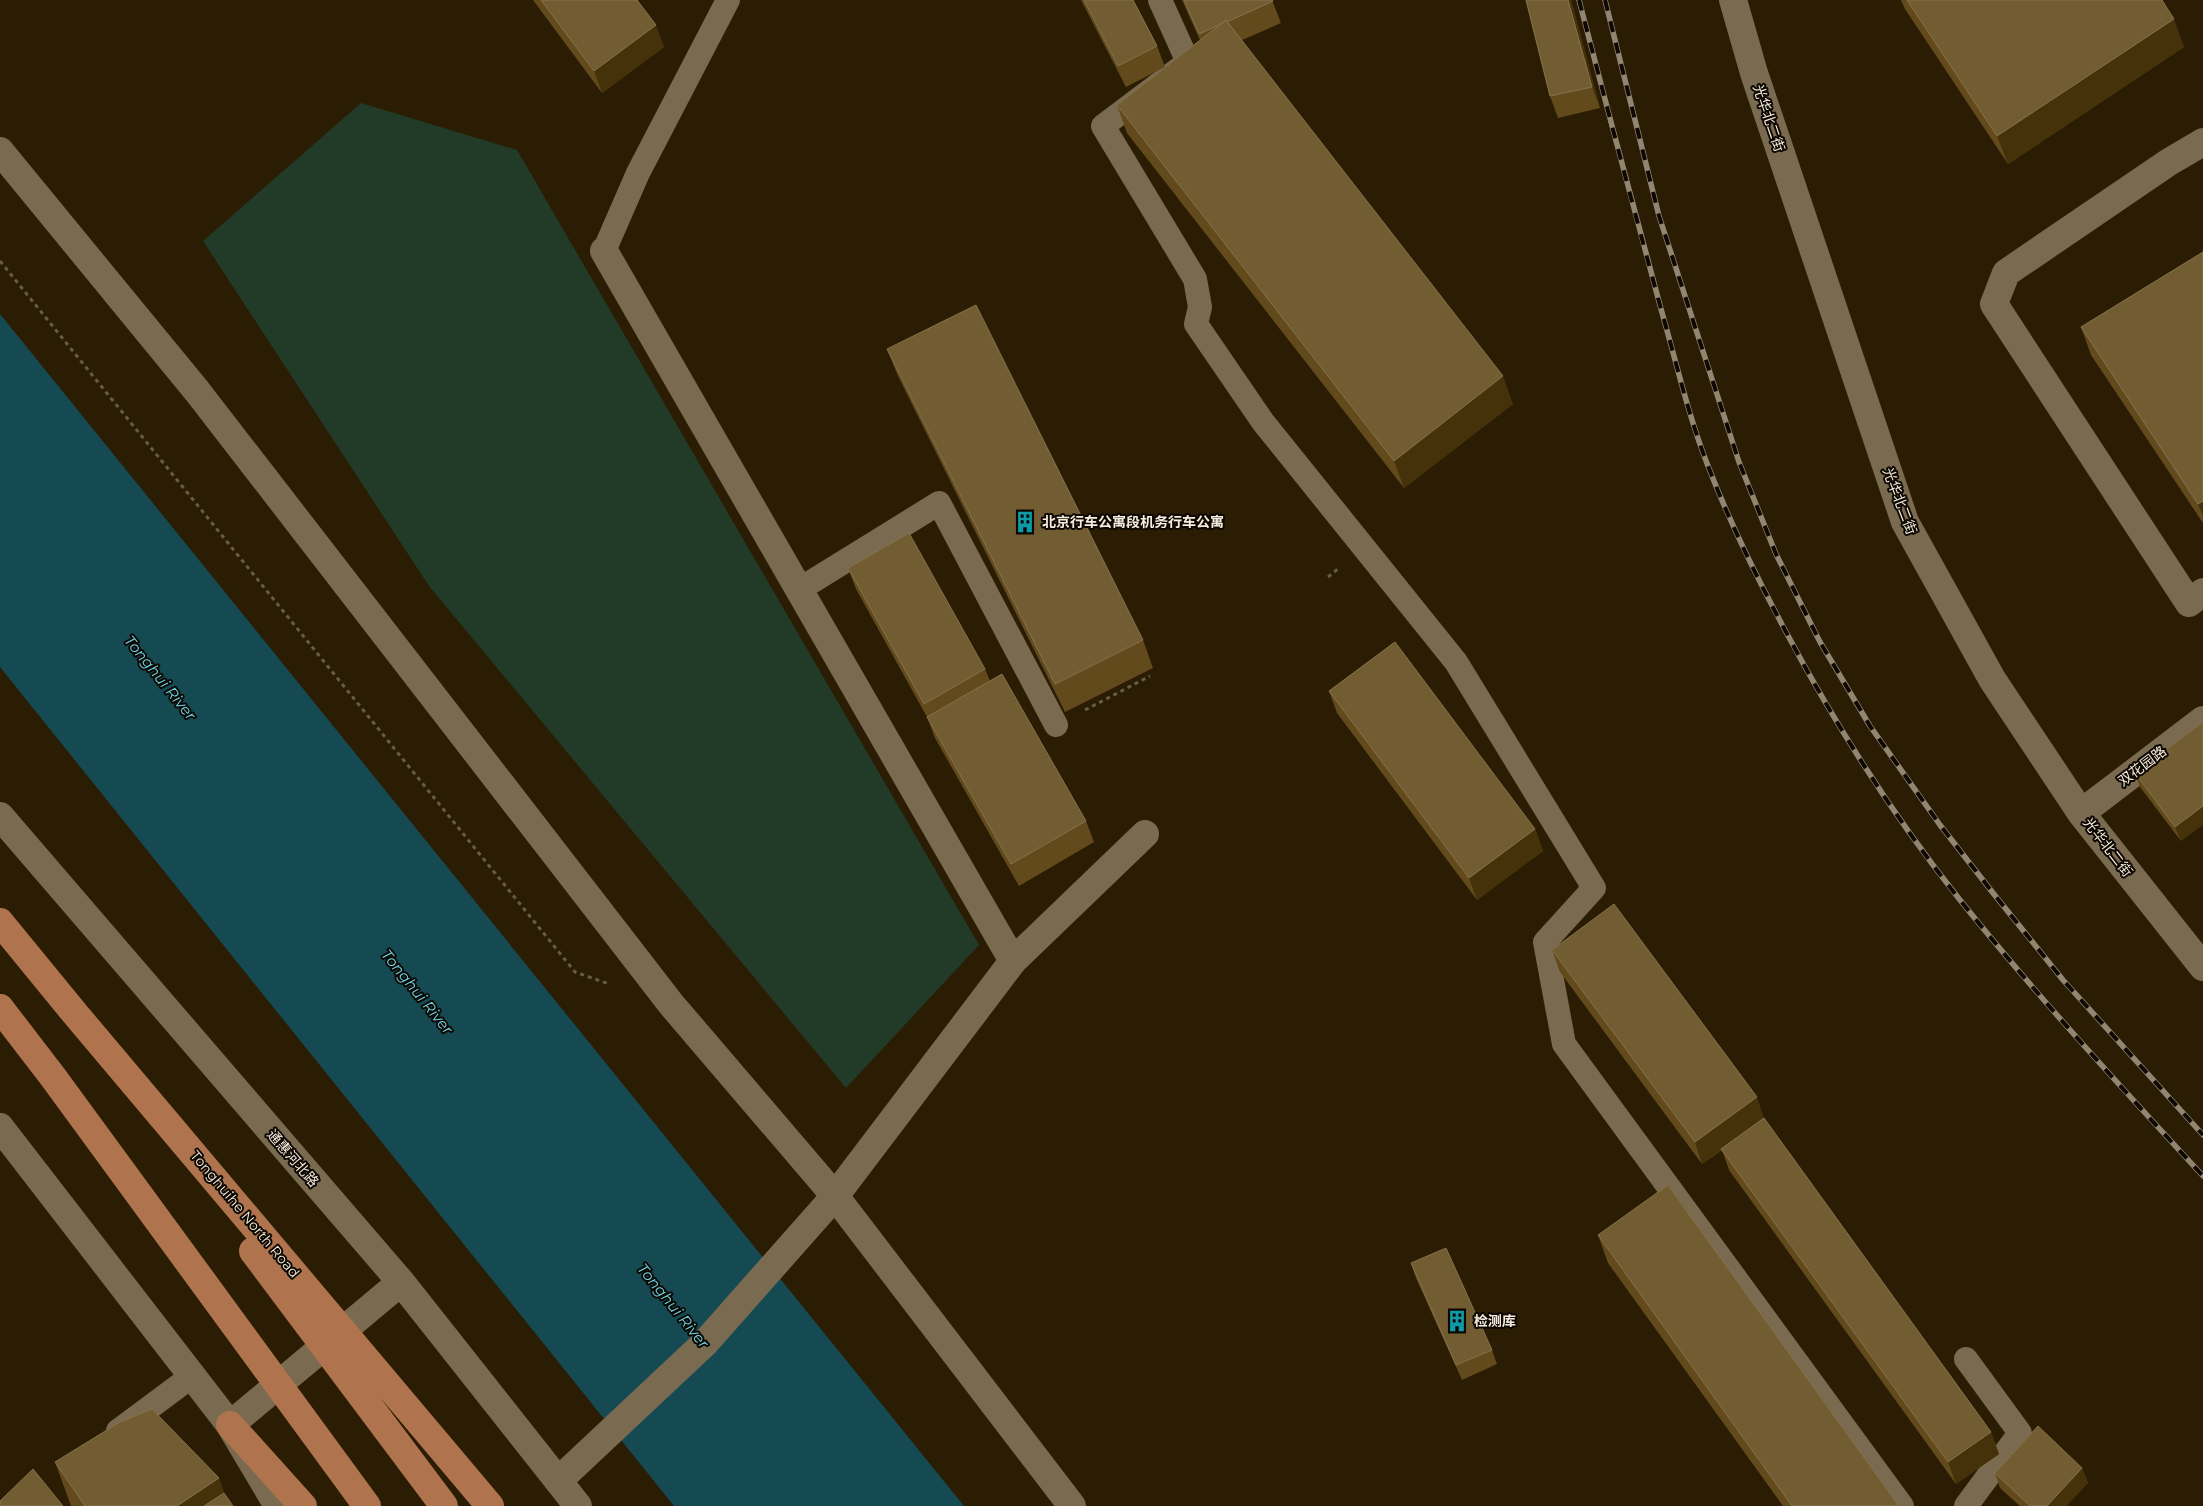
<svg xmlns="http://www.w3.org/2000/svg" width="2203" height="1506" viewBox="0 0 2203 1506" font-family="Montserrat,'Noto Sans SC',sans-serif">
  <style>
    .green { fill: #223b28 }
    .water { fill: #154a53 }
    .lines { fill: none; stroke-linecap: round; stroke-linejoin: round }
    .path { stroke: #695c46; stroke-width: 3; stroke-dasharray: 4 4; stroke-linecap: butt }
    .lane { stroke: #7a6a4f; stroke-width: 24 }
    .street { stroke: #7a6a4f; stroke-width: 28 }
    .secondary { stroke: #7a6a4f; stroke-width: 28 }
    .highway { stroke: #af744d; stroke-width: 28 }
    .rail-casing { stroke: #928672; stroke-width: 5.5 }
    .rail { stroke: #0e0802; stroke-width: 4; stroke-dasharray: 11; stroke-linecap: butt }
    .wall { fill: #624a1d }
    .shaded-wall { fill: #45310a }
    .building { fill: #725c31; stroke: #87724c }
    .labels { text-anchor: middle; stroke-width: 4; stroke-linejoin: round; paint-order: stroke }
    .street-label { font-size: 14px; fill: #f6edde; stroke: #0e0802 }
    .poi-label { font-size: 14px; font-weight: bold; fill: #f6edde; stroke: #0e0802; text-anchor: start }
    .water-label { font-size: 15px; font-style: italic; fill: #6cd4e8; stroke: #0e0802 }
  </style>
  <rect width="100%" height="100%" fill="#2b1d04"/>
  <path class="green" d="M361 103 517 150 979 945 846 1088 429 586 203 241Z"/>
  <path class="water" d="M0 314 964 1506H674L0 667Z"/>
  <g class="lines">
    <path class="path" d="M0 261 575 972 609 984
      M1328 577 1339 568
      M1085 710 1150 676"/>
    <path class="lane" d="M1160 0 1188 62 1103 126 1195 279 1200 307 1196 324 1263 422 1456 662 1594 888 1545 942 1564 1044 1902 1506
      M604 251 638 173 728 0
      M800 589 939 503 1056 725
      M1966 1359 2020 1433 1966 1506
      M118 1431 192 1376"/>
    <path class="street" d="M1733 0 1754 73 1905 522 1992 679 2081 813 2203 967
      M2203 142 2169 162 2006 273 1994 304 2189 603 2203 592
      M0 151 197 391 671 1004 835 1196 1072 1506
      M604 251 1013 961
      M2081 813 2203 720
      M835 1196 1013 961 1145 834"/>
    <path class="secondary" d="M0 816 401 1282 578 1506
      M0 1127 230 1425 278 1506
      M230 1425 401 1282
      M558 1481 705 1343 835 1196"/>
    <path class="highway" d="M0 922 77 1016 490 1506
      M0 1008 53 1077 367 1506
      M253 1251 444 1506
      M230 1425 303 1506"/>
    <g class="rail-casing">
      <path id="rail" d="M1579 0C1606 103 1633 207 1661 309 1676 361 1688 415 1708 466 1730 523 1757 578 1786 632 1836 726 1894 817 1960 900 2037 996 2120 1086 2203 1176
        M1605 0 1659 216 1739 462 1776 554 1820 642 1870 726 1940 825 1993 893 2063 980 2203 1135"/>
    </g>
    <use href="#rail" class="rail"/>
  </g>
  <path class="wall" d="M533 0H637L664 47 602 93Z
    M1081 0H1133L1157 46 1165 67 1126 87Z
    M1182 0H1272L1281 23 1242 40 1513 404 1404 488 1127 133 1117 105 1200 40Z
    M1526 0H1571L1600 108 1558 118 1550 96Z
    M1901 0H2162L2184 47 2008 164 1905 9Z
    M2203 252V523L2091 355 2081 327Z
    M887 349 1143 640 1153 668 1065 712 898 376Z
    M848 568 985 669 990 681 1086 821 1094 842 1019 886 935 738 927 717 856 589Z
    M1329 691 1535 829 1543 851 1477 900 1337 713Z
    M2203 722 2181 841 2140 787 2135 773Z
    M1552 950 1764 1118 1991 1432 1999 1454 1956 1484 1729 1170 1722 1150 1702 1164 1560 972Z
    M1598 1235 1899 1506H1783L1608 1263Z
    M1411 1263 1492 1350 1497 1364 1462 1380 1416 1278Z
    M55 1462 225 1495 233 1506H71Z
    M2082 1468 2088 1483 2066 1506H2020L2000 1488 1995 1473Z"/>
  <path class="shaded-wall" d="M1568 0H1571L1600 108 1592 87Z
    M2174 19 2184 47 2008 164 1997 136Z
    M656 25 664 47 602 93 594 71Z
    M1503 376 1513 404 1404 488 1394 461Z
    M2203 501V516L2198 504Z
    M2203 806V825L2181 841 2175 827Z
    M1535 829 1543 851 1477 900 1469 878Z
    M1757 1097 1764 1118 1702 1164 1695 1142Z
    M1991 1432 1999 1454 1956 1484 1948 1462Z
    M2082 1468 2088 1483 2066 1506H2047Z
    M219 1478 229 1506H177Z"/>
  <path class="building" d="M541 0H637L656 25 594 71Z
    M1084 0H1133L1157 46 1118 66Z
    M1184 0H1272L1273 1 1227 22 1226 20 1219 25 1199 34Z
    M1526 0H1568L1592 87 1550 96Z
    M1907 0H2162L2174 19 1997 136Z
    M1226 20 1503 376 1394 461 1117 105Z
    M2203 252V501L2198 504 2081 327Z
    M976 305 1143 640 1055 684 887 349Z
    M909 533 985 669 924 704 848 568Z
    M1395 642 1535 829 1469 878 1329 691Z
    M1002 674 1086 821 1011 864 927 717Z
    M2203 722V806L2175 827 2135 773Z
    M1614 904 1757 1097 1695 1142 1552 950Z
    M1764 1118 1991 1432 1948 1462 1721 1149Z
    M1668 1185 1899 1506H1792L1598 1235Z
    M1446 1248 1492 1350 1456 1365 1411 1263Z
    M152 1409 219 1478 177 1506H85L55 1462 120 1422Z
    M2038 1426 2082 1468 2047 1506H2030L1995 1473Z
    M33 1469 63 1506H0V1501Z
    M224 1493 233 1506H204Z"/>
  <defs>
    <g id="building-bare" transform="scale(1.725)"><path d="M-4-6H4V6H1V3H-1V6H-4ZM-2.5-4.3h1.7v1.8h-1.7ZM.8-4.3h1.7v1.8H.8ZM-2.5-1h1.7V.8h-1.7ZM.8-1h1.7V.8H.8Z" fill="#0f9aa8" stroke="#0e0802" stroke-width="2.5" paint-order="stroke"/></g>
  </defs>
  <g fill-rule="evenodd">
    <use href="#building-bare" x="1025" y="522"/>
    <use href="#building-bare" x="1457" y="1321"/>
  </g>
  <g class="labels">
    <g class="street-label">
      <text transform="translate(1769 118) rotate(71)" y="5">光华北二街</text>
      <text transform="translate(1900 501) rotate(69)" y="5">光华北二街</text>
      <text transform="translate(2142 766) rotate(-37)" y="5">双花园路</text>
      <text transform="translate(2108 847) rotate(52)" y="5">光华北二街</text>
      <text transform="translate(293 1158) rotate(49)" y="5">通惠河北路</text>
      <text transform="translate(245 1214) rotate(50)" y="5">Tonghuihe North Road</text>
    </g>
    <g class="poi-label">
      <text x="1042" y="527">北京行车公寓段机务行车公寓</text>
      <text x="1474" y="1326">检测库</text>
    </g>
    <g class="water-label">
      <text transform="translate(160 678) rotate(51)" y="5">Tonghui River</text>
      <text transform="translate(417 992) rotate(51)" y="5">Tonghui River</text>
      <text transform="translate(673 1306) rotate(51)" y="5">Tonghui River</text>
    </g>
  </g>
</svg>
